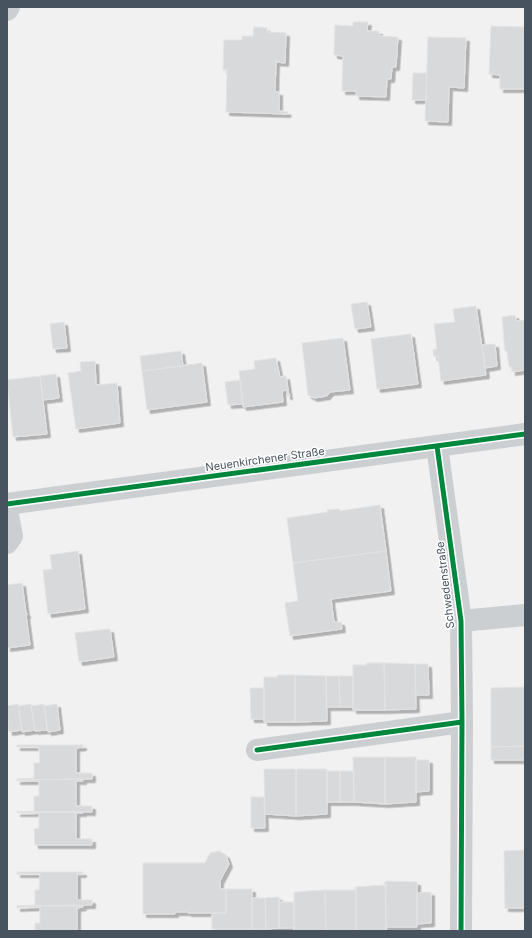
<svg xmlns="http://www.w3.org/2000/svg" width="532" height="938" viewBox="0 0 532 938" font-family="Inter,sans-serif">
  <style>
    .building { fill: #d8d9db; stroke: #e3e3e4; filter: url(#shadow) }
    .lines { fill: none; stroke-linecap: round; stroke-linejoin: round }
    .minor { stroke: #cccfd2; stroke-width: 22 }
    .cycleway-casing { stroke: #fff; stroke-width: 8 }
    .cycleway { stroke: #00873e; stroke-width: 5 }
    .labels { text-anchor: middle; stroke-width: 3; stroke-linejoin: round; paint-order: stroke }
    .street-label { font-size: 11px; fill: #47535f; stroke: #fff }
  </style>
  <defs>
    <filter id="shadow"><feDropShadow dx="3.5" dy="3.5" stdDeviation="0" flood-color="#0004"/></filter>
  </defs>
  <rect width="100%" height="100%" fill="#f1f1f1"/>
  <path class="building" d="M353 22H368L367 31H379V36L398 37 396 67H392L391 79H387L386 97 356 96V91H342L343 56 334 55 335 25 353 26Z
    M491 26 525 27V89H500V75L489 74Z
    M254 27 267 28V32L286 33 285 63 276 62 275 92H279V111L288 112 287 114 226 112 227 70H223L224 40H242V36H253Z
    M428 37 466 38 464 88 449 87 448 122 425 121Z
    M413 73H427L426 100H412Z
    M367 302 371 327 355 329 351 304Z
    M476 306 486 375 441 381 438 356 434 357 433 350 437 349 434 324 455 322 453 309Z
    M515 315 516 321 525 320V370L512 372V367H509L507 351H505L502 317Z
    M64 322 67 348 53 349 50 324Z
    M411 334 418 384 377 389 371 339Z
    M343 338 350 390 330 392 327 396 314 398 308 395 302 343Z
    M495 344 497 366 485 368 482 345Z
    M181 351 183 366 142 371 140 356Z
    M276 358 280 377 286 376 289 396H287V390L282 391 283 402 243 407 239 371 255 369 254 361Z
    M95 361 96 385 117 383 120 423 76 429 68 373 81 371 80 362Z
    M202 363 207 402 147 410 142 371Z
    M56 374 59 398 43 400 40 376Z
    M40 376 47 434 13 437 7 380Z
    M240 380 243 404 228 405 225 382Z
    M380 505 386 551 293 563 287 518 328 512 327 510 339 509 340 511Z
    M78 551 85 609 48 614 43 570 52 569 50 555Z
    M386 551 391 591 331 599 334 622H341L342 629 290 636 285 603 298 601 293 563Z
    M22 583 26 613H27V615H26L30 645 7 648V585Z
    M110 629 114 657 79 662 75 633Z
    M367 663H384L385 710H353V665H366Z
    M384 663 415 664 416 709 385 710Z
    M415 664H428L429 695H416Z
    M278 675H295V722H264V677H277Z
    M295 675 326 676 327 721 295 722Z
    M326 676H339L340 707H326Z
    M339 676H353V707H340Z
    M525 687V746L491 747V688Z
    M250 688H264V719H251Z
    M18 704 22 730 9 732 7 706Z
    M31 704 35 730 22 732 18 706Z
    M44 704 47 730 35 731 31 706Z
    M57 704 60 730 48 732 44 706Z
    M17 745H83V747L76 748V773H92V779L17 780V779L34 778V763H40L39 747H17Z
    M525 746V760H491V747Z
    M353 757H385V804L354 802Z
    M385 757H416V802L385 804Z
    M416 760H429V791L416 792Z
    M264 769H296V816L265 814Z
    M296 769H327V814L296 816Z
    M327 771H340V802H327Z
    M340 771H354V802H340Z
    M83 779V781H76V806H92V812H17L34 811V796H39V781H17V780Z
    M251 797H264L265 828H251Z
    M17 812H83V813H76V839H92V845H35L34 829 39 828V813H17Z
    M525 850V908H505L504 851Z
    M219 851 226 855 229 864 220 881V889H226V913H188V912H175V914H143V863H205L210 853Z
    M17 872H83V874H77V900H92V905L17 906 35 905V890H39L40 874H17Z
    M385 881 386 931H356V887L385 885Z
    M386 881 417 882V927H387L386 931Z
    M355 887H356V931H326L325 890H355Z
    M226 889H252V929H212V913H226Z
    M325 890 326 931H294V892Z
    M431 892V923L417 924V893Z
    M279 897V928L266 929 265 898Z
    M252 898H265L266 929H252Z
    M279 902H294V928H279Z
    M17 906H83V907L77 908V931H35V923H40V907L17 908Z"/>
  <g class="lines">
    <path class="minor" d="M7 10 9 7
      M437 446 461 621 462 722 461 931
      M7 504 525 434
      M7 510 12 536 7 543
      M461 621 525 615
      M257 750 462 722"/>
    <g class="cycleway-casing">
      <path id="cycleway" d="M437 446 461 621 462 722 461 931
        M7 504 525 434
        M257 750 462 722"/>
    </g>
    <use href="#cycleway" class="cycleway"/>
  </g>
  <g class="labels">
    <g class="street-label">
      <text transform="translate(265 459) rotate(-8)" y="4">Neuenkirchener Straße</text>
      <text transform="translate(445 585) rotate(-97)" y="4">Schwedenstraße</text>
    </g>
  </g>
  <rect width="532" height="938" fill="none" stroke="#47535f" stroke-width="16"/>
</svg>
